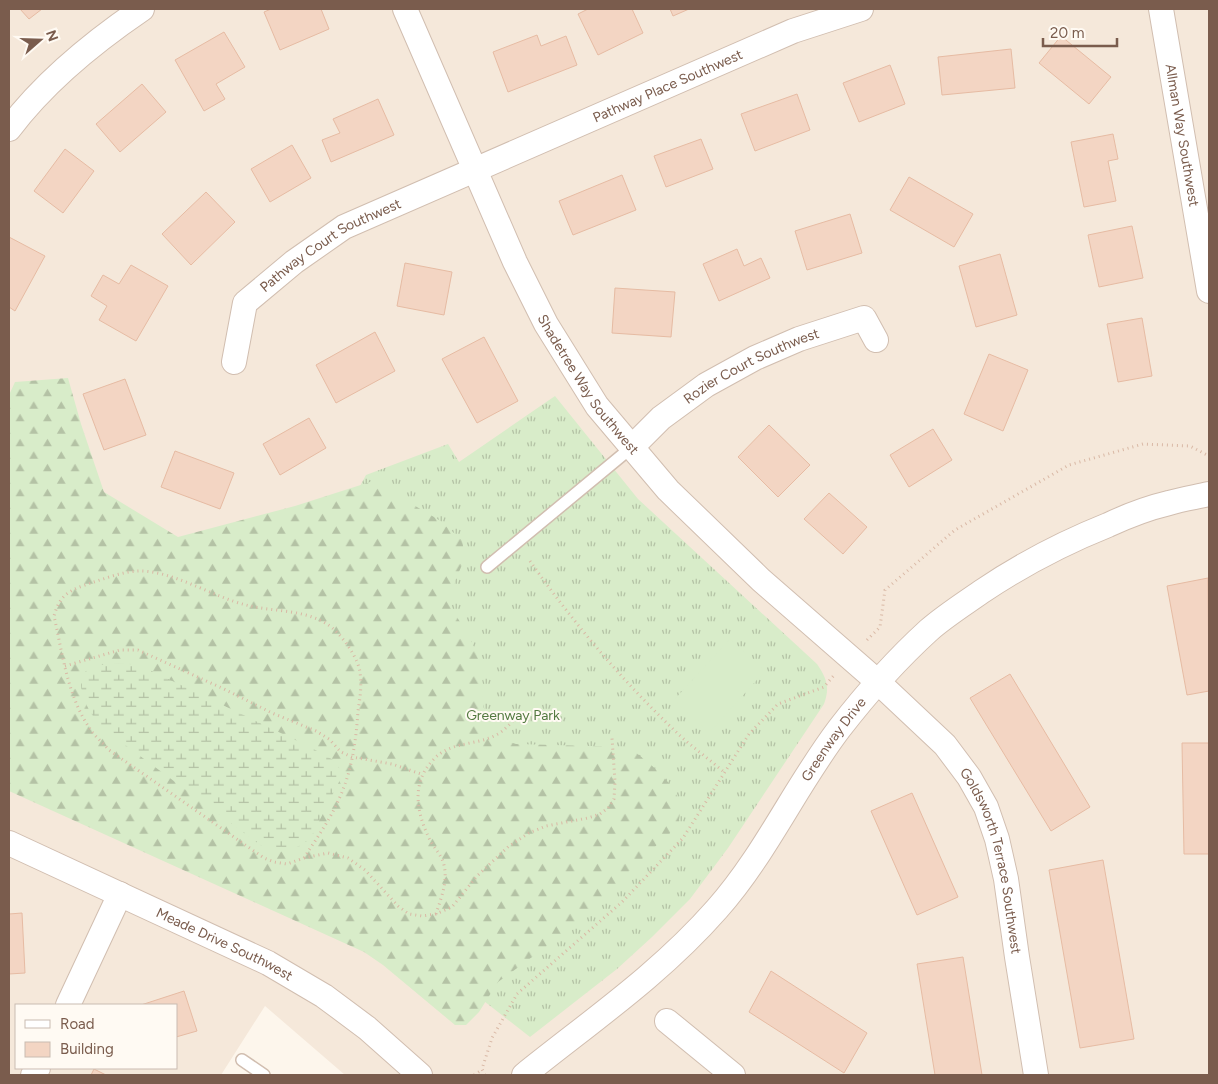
<svg xmlns="http://www.w3.org/2000/svg" width="1218" height="1084" viewBox="0 0 1218 1084" font-family="Figtree,sans-serif">
  <style>
    .residential { fill: #f5e8da; fill-rule: evenodd }
    .grass { fill: url(#grass-tufts) }
    .forest { fill: url(#forest-firs) }
    .wetland { fill: url(#wetland-marsh) }
    .garden { fill: #d8ecc9 }
    .building { fill: #f3d5c3; stroke: #e6bba3 }
    .lines { fill: none; stroke-linecap: round; stroke-linejoin: round }
    .service-casing { stroke: #d1beb0; stroke-width: 14 }
    .minor-casing { stroke: #d1beb0; stroke-width: 26 }
    .path { stroke: #d9b8a5; stroke-width: 3; stroke-dasharray: 1 4; stroke-linecap: butt }
    .service { stroke: #fff; stroke-width: 11 }
    .minor { stroke: #fff; stroke-width: 24 }
    .labels { text-anchor: middle; stroke-width: 4; stroke-linejoin: round; paint-order: stroke }
    .street-label { font-size: 14px; fill: #7a5c4d; stroke: #fffaf3 }
    .park-label { font-size: 14px; fill: #537a41; stroke: #fffaf3 }
  </style>
  <defs>
    <pattern id="grass-tufts" width="24" height="20" patternUnits="userSpaceOnUse" patternTransform="scale(1.25)"><rect width="24" height="20" fill="#d8ecc9"/><path d="M3 7l-1-3M5 7V3M7 7l1-3M15 17l-1-3M17 17v-4M19 17l1-3" fill="none" stroke="#b4c2a5"/></pattern>
    <pattern id="forest-firs" width="22" height="20" patternUnits="userSpaceOnUse" patternTransform="scale(1.25)"><rect width="22" height="20" fill="#d8ecc9"/><path d="M5 1l3.5 6h-7zM16 11l3.5 6h-7z" fill="#b4c2a5"/></pattern>
    <pattern id="wetland-marsh" width="20" height="14" patternUnits="userSpaceOnUse" patternTransform="scale(1.25)"><rect width="20" height="14" fill="#d8ecc9"/><path d="M1 5h8M5 5V1M11 12h8M15 12V8" fill="none" stroke="#b4c2a5"/></pattern>
  </defs>
  <rect width="100%" height="100%" fill="#fdf6ec"/>
  <path class="residential" d="M9 9H1209V1075H345L265 1006 221 1075H9ZM16 1005H176V1068H16Z"/>
  <path class="grass" d="M555 396 638 499 817 664C827 679 830 687 824 704L728 848 690 899 652 937 617 969 530 1037 201 780 366 475 448 444 459 462Z"/>
  <path class="forest" d="M68 378 81 424 104 492 178 537 295 506 370 482 400 497 439 520 462 540 465 558 455 581 449 604 471 640 482 669 483 705 489 727 497 738 516 744 628 747C643 757 678 785 680 805 681 811 679 819 678 825L562 935 498 982 479 1012 466 1025H455L383 965 364 952 9 791V395L15 382Z"/>
  <path class="wetland" d="M119 663 139 665 310 747 335 761 341 771 339 782 310 839 299 846 284 852 263 847 109 733C104 728 97 722 93 716 86 707 75 682 85 672 94 664 108 664 119 663Z"/>
  <path class="garden" d="M730 639 765 671 709 733 674 700Z"/>
  <path class="building" d="M20 9H42L29 19Z
    M271 9H321L329 29 280 50 264 12Z
    M588 9H632L643 33 598 55 578 14Z
    M670 9H689L673 16Z
    M224 32 245 67 216 84 225 99 204 111 175 60Z
    M537 35 541 46 566 36 577 65 508 92 493 52Z
    M1061 36 1111 77 1089 104 1039 63Z
    M1011 49 1015 88 942 95 938 57Z
    M890 65 905 104 859 122 843 83Z
    M142 84 166 112 120 152 96 124Z
    M797 94 810 130 755 151 741 114Z
    M378 99 394 135 331 162 322 140 340 133 333 119Z
    M1113 134 1118 159 1108 161 1116 201 1084 207 1071 142Z
    M701 139 713 169 666 187 654 156Z
    M292 145 311 178 270 202 251 169Z
    M65 149 94 171 63 213 34 191Z
    M622 175 636 210 573 235 559 201Z
    M909 177 973 214 954 247 890 210Z
    M206 192 235 222 191 265 162 234Z
    M850 214 862 253 807 270 795 231Z
    M1132 226 1143 278 1099 287 1088 235Z
    M9 237 45 256 15 311 9 307Z
    M737 249 744 266 761 258 770 278 719 301 703 264Z
    M1000 254 1017 315 976 327 959 266Z
    M405 263 452 272 444 315 397 306Z
    M131 265 168 286 136 341 99 320 107 306 91 296 103 275 119 284Z
    M615 288 675 292 671 337 612 333Z
    M1142 318 1152 376 1118 382 1107 324Z
    M375 332 395 371 336 403 316 365Z
    M484 337 518 401 477 423 442 359Z
    M989 354 1028 370 1003 431 964 414Z
    M125 379 146 435 104 450 83 394Z
    M309 418 326 448 280 475 263 444Z
    M769 425 810 465 778 497 738 457Z
    M933 429 952 460 909 487 890 455Z
    M175 451 234 473 220 509 161 487Z
    M829 493 867 527 843 554 804 519Z
    M1208 578 1209 691 1187 695 1167 586Z
    M1010 674 1090 807 1051 831 970 698Z
    M1182 743H1209V854H1184Z
    M912 793 958 897 917 915 871 811Z
    M1103 860 1134 1039 1080 1048 1049 870Z
    M22 913 25 973 9 974V914Z
    M963 957 982 1075H935L917 964Z
    M771 971 867 1033 844 1073 749 1012Z
    M184 991 197 1031 176 1037V1005H141Z
    M94 1069 106 1075H91Z"/>
  <g class="lines">
    <g class="service-casing">
      <path id="service" d="M487 567 632 447
        M242 1060 264 1075"/>
    </g>
    <g class="minor-casing">
      <g id="minor">
        <path id="s1" d="M405 9 515 262 546 324 597 406 668 490 761 580 878 682 945 745 969 777 986 807 997 839 1006 879 1017 957 1036 1075"/>
        <path id="s2" d="M1161 9 1209 291"/>
        <path d="M9 129C45 81 92 43 142 9"/>
        <path id="s3" d="M234 362 245 303 294 262 344 227 793 31 861 9"/>
        <path id="s4" d="M632 447 661 418 706 385 755 358 799 339 864 318 876 340"/>
        <path id="s5" d="M9 843 268 963 324 996 367 1028 420 1075"/>
        <path d="M68 1005 120 894"/>
        <path d="M667 1021 733 1075"/>
        <path d="M33 1075 38 1068"/>
        <path id="s6" d="M524 1075C591 1021 659 975 717 909 765 855 795 787 839 729 866 694 896 660 929 630 945 616 964 604 981 592 1021 565 1063 543 1108 525 1127 516 1148 508 1169 503 1182 499 1196 497 1209 494"/>
      </g>
    </g>
    <path class="path" d="M530 561C572 621 620 678 673 729 689 745 708 758 725 773
      M867 640 880 627 885 590 955 530 1069 465 1143 444 1190 446 1209 456
      M65 666 120 650H138L224 689 272 713 316 731 329 739 341 752 352 757 392 764 421 774
      M304 858C316 839 330 820 339 799 352 771 356 741 358 711 360 698 362 685 360 673 359 658 340 632 327 624 303 609 273 612 246 605 213 597 172 570 138 571 122 572 106 578 91 583 70 590 60 594 54 616 63 656 68 700 93 733 98 739 104 744 109 750L264 858 274 862 287 864 304 858 328 853 348 858 365 870 398 906 409 914 422 916 436 914 452 907 477 876 509 846 529 833 546 826 588 818 600 814 608 808 614 799 615 782 612 738
      M436 914C441 898 448 882 444 865 442 856 436 850 431 842 417 815 410 784 433 760 450 741 475 746 496 735 504 731 510 724 516 717
      M474 1075 482 1070
      M485 1075 482 1069 492 1038 517 994 622 902 683 838 749 734 778 704 824 687 835 674"/>
    <use href="#service" class="service"/>
    <use href="#minor" class="minor"/>
  </g>
  <g class="labels">
    <g class="street-label">
      <text dy="5" stroke="none"><textPath href="#s3" startOffset="538">Pathway Place Southwest</textPath></text>
      <text dy="5" stroke="none"><textPath href="#s2" startOffset="128">Allman Way Southwest</textPath></text>
      <text dy="5" stroke="none"><textPath href="#s3" startOffset="164">Pathway Court Southwest</textPath></text>
      <text dy="5" stroke="none"><textPath href="#s4" startOffset="146">Rozier Court Southwest</textPath></text>
      <text dy="5" stroke="none"><textPath href="#s1" startOffset="419">Shadetree Way Southwest</textPath></text>
      <text dy="5" stroke="none"><textPath href="#s6" startOffset="461">Greenway Drive</textPath></text>
      <text dy="5" stroke="none"><textPath href="#s1" startOffset="1056">Goldsworth Terrace Southwest</textPath></text>
      <text dy="5" stroke="none"><textPath href="#s5" startOffset="238">Meade Drive Southwest</textPath></text>
    </g>
    <g class="park-label">
      <text x="513" y="720">Greenway Park</text>
    </g>
  </g>
  <rect width="1218" height="1084" fill="none" stroke="#7a5c4d" stroke-width="20"/>
  <rect x="15" y="1004" width="162" height="65" fill="#fffaf3" stroke="#cabbb1"/>
  <rect x="25" y="1020" width="25" height="8" fill="#ffffff" stroke="#cabbb1"/>
  <text x="60" y="1029" font-size="15" fill="#7a5c4d">Road</text>
  <rect x="25" y="1042" width="25" height="15" fill="#f3d5c3" stroke="#cabbb1"/>
  <text x="60" y="1054" font-size="15" fill="#7a5c4d">Building</text>
  <g transform="translate(40 40) rotate(70)" stroke="#fffaf3" stroke-width="4" paint-order="stroke">
  <path d="M0-4L9 19L0 12L-9 19Z" fill="#7a5c4d"/>
  <text y="-8" font-size="14" font-weight="bold" text-anchor="middle" fill="#7a5c4d">N</text>
  </g>
  <path d="M1043 38v8h74v-8" fill="none" stroke="#7a5c4d" stroke-width="2.5"/>
  <text x="1050" y="38" font-size="15" fill="#7a5c4d" stroke="#fffaf3" stroke-width="4" paint-order="stroke">20 m</text>
</svg>
